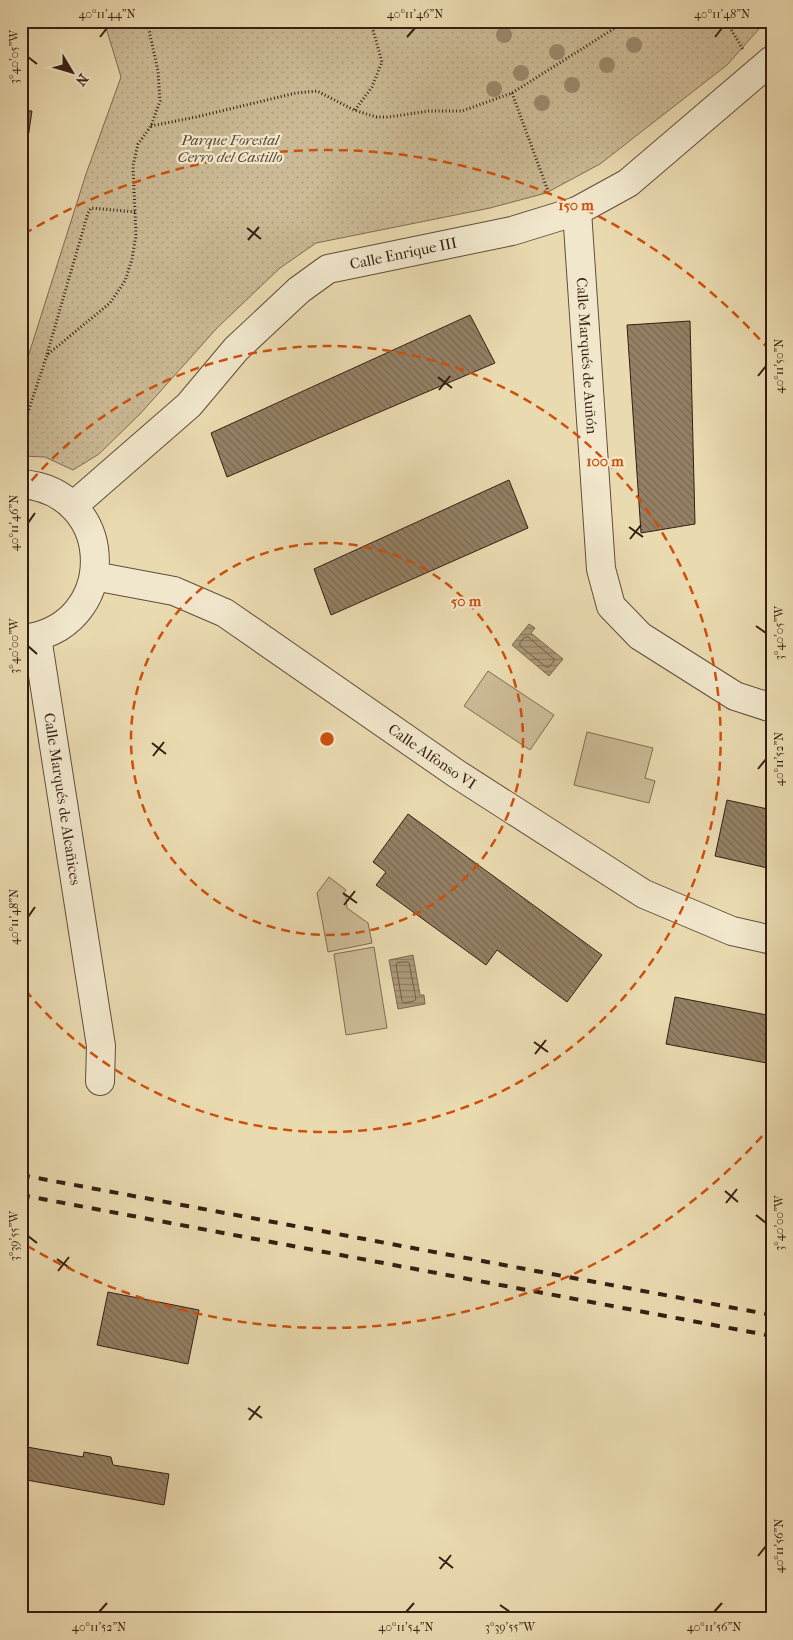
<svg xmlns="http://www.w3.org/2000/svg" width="793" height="1640" viewBox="0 0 793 1640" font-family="'IM FELL French Canon',serif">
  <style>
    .green { fill: url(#green-dots); stroke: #806c54 }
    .pitch { fill: #cbba95; stroke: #806c54 }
    .water { fill: url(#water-rules); stroke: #7d6850 }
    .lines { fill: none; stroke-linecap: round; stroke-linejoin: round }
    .shore { stroke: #725c46; stroke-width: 1 }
    .building { fill: url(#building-back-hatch); stroke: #361e12 }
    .minor-casing { stroke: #634d3a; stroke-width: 30 }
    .path { stroke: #361e12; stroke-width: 3; stroke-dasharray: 1 2.5; stroke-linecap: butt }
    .minor { stroke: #f1e7cc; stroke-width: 28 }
    .rail { stroke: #361e12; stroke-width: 4; stroke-dasharray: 9 9; stroke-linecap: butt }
    .tree { fill: #9b886b }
    .ticks { fill: none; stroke: #361e12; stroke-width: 2 }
    .ring { fill: none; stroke: #cd500d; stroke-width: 2.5; stroke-dasharray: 9 6 }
    .labels { text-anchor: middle; stroke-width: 4.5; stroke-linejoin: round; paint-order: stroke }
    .park-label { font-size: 15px; font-style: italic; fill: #5b4533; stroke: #f1e7cc }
    .street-label { font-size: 15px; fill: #361e12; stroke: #f1e7cc }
    .centre { fill: #cd500d; stroke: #f1e7cc; stroke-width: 2.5 }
    .ring-label { font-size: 15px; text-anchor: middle; font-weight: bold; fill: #cd500d; stroke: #f1e7cc; stroke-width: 4.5; stroke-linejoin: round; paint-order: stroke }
    .neatline { fill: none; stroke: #361e12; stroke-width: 2 }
    .ticks-label { font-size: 12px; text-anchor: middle; fill: #361e12 }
  </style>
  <defs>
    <pattern id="green-dots" width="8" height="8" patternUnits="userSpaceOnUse" patternTransform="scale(1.25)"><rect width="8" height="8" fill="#cbba95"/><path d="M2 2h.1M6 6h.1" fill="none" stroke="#af9f7f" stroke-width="1.8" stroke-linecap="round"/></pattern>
    <pattern id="water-rules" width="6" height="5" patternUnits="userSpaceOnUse" patternTransform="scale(1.25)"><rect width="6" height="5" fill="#ad9a7a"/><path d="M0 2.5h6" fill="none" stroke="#8e7d63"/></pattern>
    <pattern id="building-back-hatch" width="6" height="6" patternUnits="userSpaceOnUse" patternTransform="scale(1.25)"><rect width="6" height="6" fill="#948064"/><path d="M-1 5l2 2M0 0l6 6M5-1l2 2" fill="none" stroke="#7a6851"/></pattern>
  </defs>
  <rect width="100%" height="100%" fill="#eadab0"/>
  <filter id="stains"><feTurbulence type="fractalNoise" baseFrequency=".004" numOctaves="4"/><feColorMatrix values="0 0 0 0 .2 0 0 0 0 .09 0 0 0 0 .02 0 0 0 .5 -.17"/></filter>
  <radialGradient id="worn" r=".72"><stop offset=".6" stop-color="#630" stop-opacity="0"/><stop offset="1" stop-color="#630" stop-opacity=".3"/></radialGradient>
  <path class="green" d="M104 21H766L727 65 600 164 546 193 490 208 316 243 280 268 217 328 140 414 99 454 73 470 45 457 21 456V379L86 174 121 77Z"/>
  <path class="pitch" d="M488 671 554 715 530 750 464 706Z
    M587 732 653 748 645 778 655 781 649 803 574 785Z
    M329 877 346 890 343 894 346 897 347 908 368 923 372 943 328 952 317 893Z
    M374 947 387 1028 346 1035 334 954Z"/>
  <path class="water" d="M529 624 535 628 531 633 563 659 549 676 512 645Z
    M413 955 420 995H424L425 1004 398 1009 389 960Z"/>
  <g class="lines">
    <path class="shore" d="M525 637H528L554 659V661L549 667H546L520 646V643Z
      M407 962 409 963 416 999 414 1001 404 1003 402 1001 396 965 397 963Z"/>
  </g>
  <path class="building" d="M21 110 32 111 21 184Z
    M470 315 495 363 227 477 211 433Z
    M690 321 695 524 641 533 627 325Z
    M509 480 528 528 331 615 314 569Z
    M727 800 772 810V869L715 856Z
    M408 814 602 955 567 1002 497 950 486 965 376 885 386 872 373 862Z
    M675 997 772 1016V1064L666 1044Z
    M108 1292 199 1310 188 1364 97 1345Z
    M27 1447 83 1457 84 1452 111 1457 113 1465 169 1474 164 1505 21 1479Z"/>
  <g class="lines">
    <g class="minor-casing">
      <g id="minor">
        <path id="s1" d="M577 211 601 569 611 606 640 636 735 696 772 708"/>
        <path d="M21 484C119 491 120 630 21 639"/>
        <path id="s2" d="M73 506 189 405 236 349 299 290 328 269 512 231 577 211 628 183 772 60"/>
        <path id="s3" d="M94 576 174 591 225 613 457 774 644 894 732 931 772 940"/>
        <path id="s4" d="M37 637 101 1046 100 1081"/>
      </g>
    </g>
    <path class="path" d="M726 21 744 51
      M512 93 548 191
      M355 110 372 87 382 62 373 30 367 21
      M151 126 196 117 296 93 317 91 354 110 376 117H389L429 111H462L512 93 626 21
      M47 354 88 213 91 208 136 212
      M21 433 47 355 110 303 125 281 132 259 136 235 133 166 138 144 151 126 160 101 158 71 147 21"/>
    <use href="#minor" class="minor"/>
    <path class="rail" d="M21 1175 772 1315
      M21 1195 772 1336"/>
  </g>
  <g class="tree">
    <circle cx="504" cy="35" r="8"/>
    <circle cx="634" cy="45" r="8"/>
    <circle cx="557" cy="52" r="8"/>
    <circle cx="607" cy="65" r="8"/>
    <circle cx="521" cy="73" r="8"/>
    <circle cx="572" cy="85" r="8"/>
    <circle cx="494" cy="89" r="8"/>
    <circle cx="542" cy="103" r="8"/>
  </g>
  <path class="ticks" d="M100 37 107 28M407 37 415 28M715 37 722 28M28 57 37 64M247 228 261 239M248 240 259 227M758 376 766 366M438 377 452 388M439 390 450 376M28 523 35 513M629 527 643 537M630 539 641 525M756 626 766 633M28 646 37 654M152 743 166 754M153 756 164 742M758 769 766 759M343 893 357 903M344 905 355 891M28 917 35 907M534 1042 548 1052M535 1054 546 1040M725 1191 738 1202M726 1203 737 1189M756 1215 766 1223M28 1236 37 1243M57 1259 71 1269M58 1271 69 1257M248 1408 262 1418M249 1420 260 1406M758 1556 766 1546M439 1557 453 1568M440 1569 451 1555M500 1605 510 1612M99 1612 107 1603M406 1612 414 1603M714 1612 722 1603"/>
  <g class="ring">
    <circle cx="327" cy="739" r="196"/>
    <path d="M22 492A393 393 0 1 1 22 986"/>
    <path d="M772 1125A589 589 0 0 1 24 1244M24 234A589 589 0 0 1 772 353"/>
  </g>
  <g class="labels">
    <g class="park-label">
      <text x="230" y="145">Parque Forestal<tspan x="230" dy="17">Cerro del Castillo</tspan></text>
    </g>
    <g class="street-label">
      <text dy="5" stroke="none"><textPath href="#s2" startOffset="426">Calle Enrique III</textPath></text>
      <text dy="5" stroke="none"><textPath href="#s1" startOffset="145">Calle Marqués de Auñón</textPath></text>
      <text dy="5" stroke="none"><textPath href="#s3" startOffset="389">Calle Alfonso VI</textPath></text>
      <text dy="5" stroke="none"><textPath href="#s4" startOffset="164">Calle Marqués de Alcañices</textPath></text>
    </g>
  </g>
  <circle cx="327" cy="739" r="8" class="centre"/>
  <g class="ring-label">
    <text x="576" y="210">150 m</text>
    <text x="605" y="466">100 m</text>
    <text x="466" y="606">50 m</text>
  </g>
  <rect width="793" height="1640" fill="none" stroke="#eadab0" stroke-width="55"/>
  <g transform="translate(72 72) rotate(128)" stroke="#f1e7cc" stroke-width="4" paint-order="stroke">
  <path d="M0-4L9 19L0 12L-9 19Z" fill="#361e12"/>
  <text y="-8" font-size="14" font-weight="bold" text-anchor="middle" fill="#361e12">N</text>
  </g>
  <rect x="28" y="28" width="738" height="1584" class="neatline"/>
  <g class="ticks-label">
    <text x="107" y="18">40°11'44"N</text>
    <text x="415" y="18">40°11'46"N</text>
    <text x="722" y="18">40°11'48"N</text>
    <text transform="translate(14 57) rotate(-90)" y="4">3°40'05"W</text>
    <text transform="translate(779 366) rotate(-90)" y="4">40°11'50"N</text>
    <text transform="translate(14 523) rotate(-90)" y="4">40°11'46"N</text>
    <text transform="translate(779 633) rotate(-90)" y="4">3°40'05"W</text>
    <text transform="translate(14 646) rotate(-90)" y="4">3°40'00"W</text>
    <text transform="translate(779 759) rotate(-90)" y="4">40°11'52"N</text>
    <text transform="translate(14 917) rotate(-90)" y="4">40°11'48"N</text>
    <text transform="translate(779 1223) rotate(-90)" y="4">3°40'00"W</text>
    <text transform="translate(14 1236) rotate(-90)" y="4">3°39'55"W</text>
    <text transform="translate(779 1546) rotate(-90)" y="4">40°11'56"N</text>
    <text x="99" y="1631">40°11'52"N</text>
    <text x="406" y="1631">40°11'54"N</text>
    <text x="510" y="1631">3°39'55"W</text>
    <text x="714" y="1631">40°11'56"N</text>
  </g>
  <rect width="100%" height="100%" filter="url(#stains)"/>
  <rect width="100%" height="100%" fill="url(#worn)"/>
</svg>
